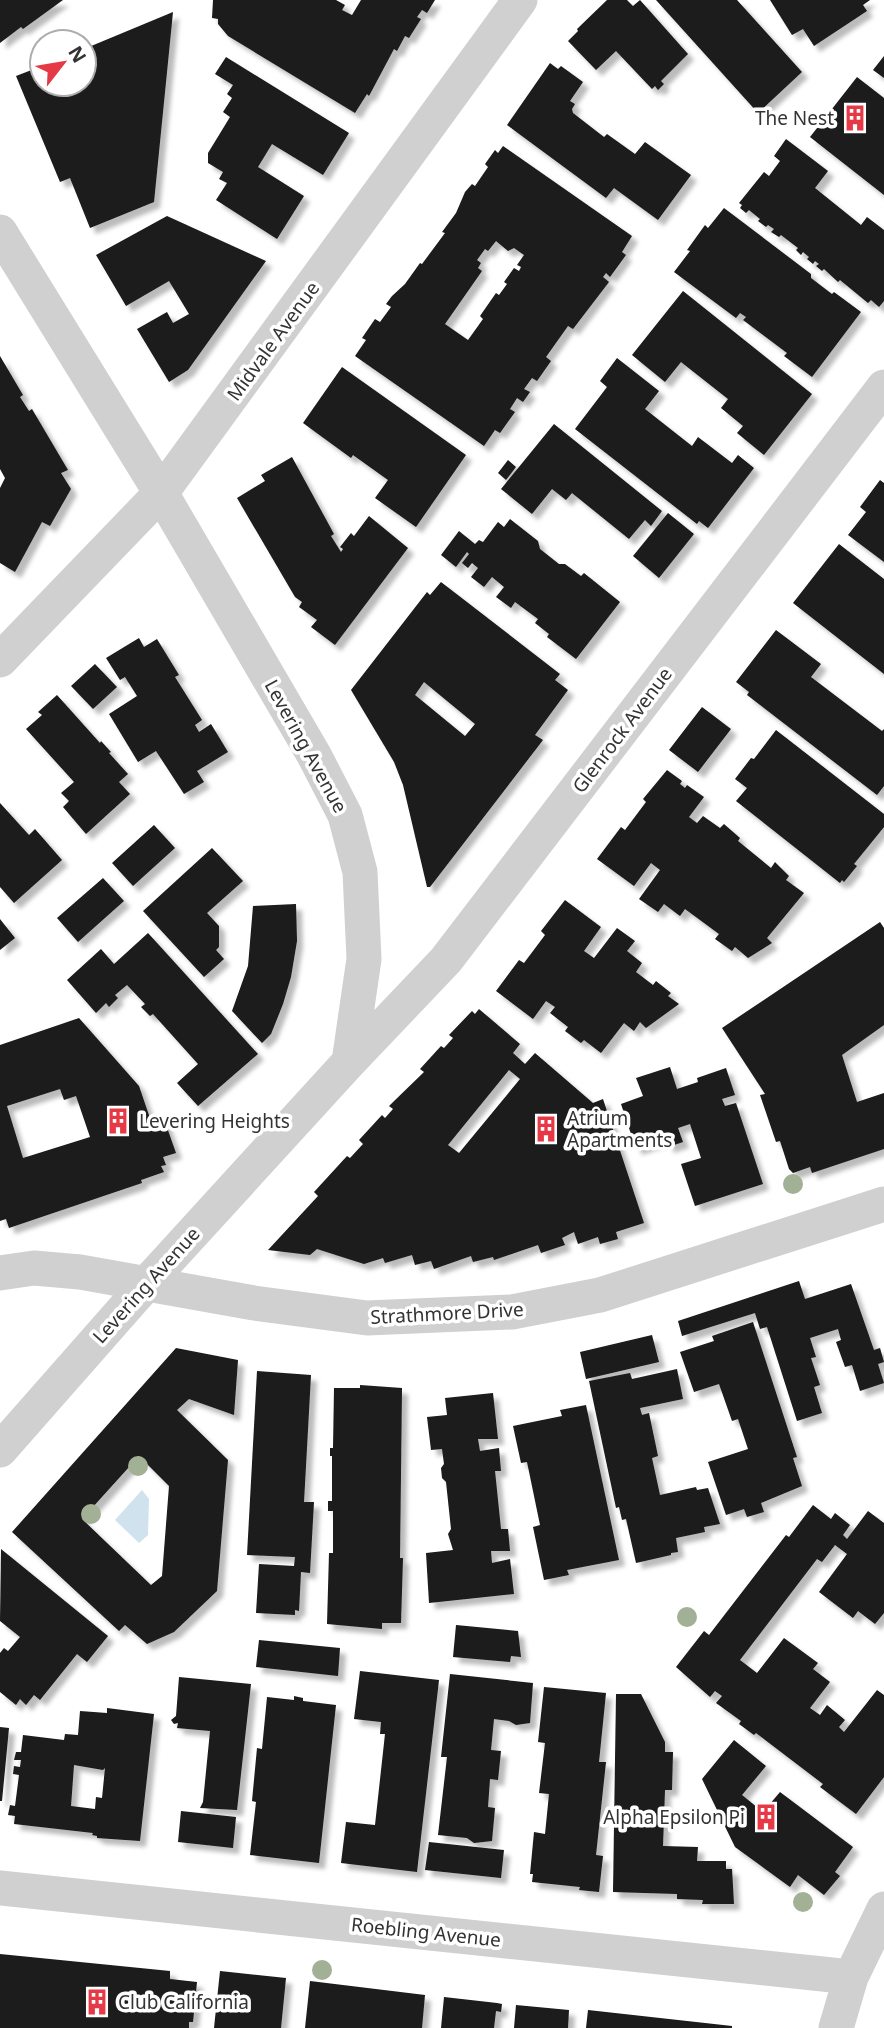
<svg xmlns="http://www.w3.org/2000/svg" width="884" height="2028" viewBox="0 0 884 2028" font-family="'Noto Sans',sans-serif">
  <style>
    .water { fill: #cfe2ee }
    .building { fill: #1a1a1a; fill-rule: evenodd; filter: url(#shadow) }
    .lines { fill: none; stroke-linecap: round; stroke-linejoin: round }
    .street { stroke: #d0d0d0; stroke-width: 35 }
    .tree { fill: #a2b095 }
    .labels { text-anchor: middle; stroke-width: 7; stroke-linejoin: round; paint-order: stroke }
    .poi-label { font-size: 19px; fill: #333; stroke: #fff; text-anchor: start }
    .street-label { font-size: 19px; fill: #333; stroke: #fff }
  </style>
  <defs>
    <filter id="shadow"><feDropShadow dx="6" dy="6" stdDeviation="2" flood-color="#0004"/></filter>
  </defs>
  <rect width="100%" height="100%" fill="#fff"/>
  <path class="water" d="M142 1490 149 1499 148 1535 139 1543 115 1520Z"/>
  <path class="building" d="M0 0H63L23 29 21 27 0 43Z
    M213 0H336L345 5 342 10 352 15 361 0H435L427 13 422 10 417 17 421 19 409 38 405 36 397 51 394 49 369 96 367 94 355 113 228 36 218 24V19L212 18Z
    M607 0H627L633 6 640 0 688 54 661 81 664 84 658 90 655 86 652 89 616 51 596 70 568 41 578 31 577 29Z
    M656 0H737L802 72 758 113Z
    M770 0H870L863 5 867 11 814 46 803 29 792 35Z
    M173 12 154 202 90 228 70 178 60 182 16 76 42 66V84H84V49Z
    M884 56V78L873 70Z
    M226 57 349 133 323 175 272 144 258 167 304 196 277 239 216 200 227 183 219 179 223 172 208 163V153L230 117 223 112 232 98 227 94 233 85 215 74Z
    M550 63 558 69 561 66 583 82 570 101 575 104 572 109 573 113 604 137 607 134 635 154 645 142 691 175 658 220 614 188 606 198 507 125Z
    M857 77 884 98V195L810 137Z
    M786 139 828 171 815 188 861 225 867 217 884 230V301L879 307 871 300 868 303 840 280 838 282 824 269 822 271 816 266 819 264 815 261 813 264 807 259 809 257 803 252 801 255 796 250 798 248 781 235 779 237 771 232 774 229 768 225 766 227 758 221 760 219 749 210 746 213 740 208 742 205 739 203 764 172 769 176 780 161 774 156Z
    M503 146 632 236 622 252 626 255 610 277 606 273 603 277 609 282 573 329 568 326 546 357 551 361 537 381 532 378 524 389 530 392 523 402 517 398 510 409 515 412 500 433 495 430 484 446 355 356 366 340 362 338 375 319 380 322 391 307 386 304 392 296 405 284 420 263 422 264 445 233 442 232 456 213 465 192 472 184 475 186 488 167 485 164 495 150 498 153ZM496 241 508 251 514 248 524 255 517 265 521 267 519 271 514 268 504 282 507 284 499 295 496 293 480 316 483 319 468 340 445 324 482 271 478 268 481 263 477 260 485 249 488 251Z
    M724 208 811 274V278L832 294 834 292 861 312 812 377 784 356 787 353 743 320 746 317 740 313 736 318 674 272 690 251 687 250 705 225 708 228Z
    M167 216 266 261 188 370 169 382 137 329 167 312 173 323 189 314 169 281 126 306 96 255Z
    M683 291 812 394 764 455 737 433 743 426 721 408 728 399 681 362 665 382 632 355Z
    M0 356 23 395 20 397 29 411 32 409 68 470 61 473 71 489 50 526 42 522 15 572 0 563V488L5 478 0 469Z
    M617 358 659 391 645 409 692 446 698 437 732 463 738 455 754 468 708 528 699 521 697 524 575 429 607 387 600 381Z
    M342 367 466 455 416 527 375 498 388 480 353 455 351 458 303 423Z
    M554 424 662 511 651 526 645 520 629 539 572 493 566 500 552 489 532 514 501 489Z
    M292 457 334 534 331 536 341 552 343 549 340 547 351 533 354 536 369 516 408 548 335 645 311 627 317 620 299 607 302 602 295 597 237 498 265 481 261 475Z
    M508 460 516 467 506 480 498 473Z
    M880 480 884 483V562L848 535 866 512 860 507Z
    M668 513 694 534 659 578 633 556Z
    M510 519 538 541 540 549 559 564H565L581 576 584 573 620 602 576 659 547 637 549 634 535 623 538 619 515 602 511 608 496 597 504 587 492 577 484 587 471 577 478 568 472 563 468 568 462 563 469 554 467 552 456 567 441 555 459 531 475 544 479 540 483 542 498 522 504 527Z
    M839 544 884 579V674L793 603Z
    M441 582 560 674 555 680 568 690 535 735 543 740 430 887H427L403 785 394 762 351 690 427 592 430 595ZM424 682 475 724 465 736 415 695Z
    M776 630 821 664 811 677 882 731 884 729V786L877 795 747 695 749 692 736 682Z
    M139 638 144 647 157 639 179 675 175 677 202 720 195 725 199 732 211 724 228 752 197 771 204 782 184 794 156 751 138 762 109 714 137 696 125 677 120 680 106 658Z
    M95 664 117 687 93 709 71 686Z
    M57 695 100 743 101 741 111 752 109 753 128 774 119 782 130 794 86 834 63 807 69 801 61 793 74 782 26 729 42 715 38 712Z
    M702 707 731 729 698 772 669 750Z
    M776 730 884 814V827L854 864 857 866 844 882 842 880 840 883 736 801 747 788 735 779 751 758 754 759Z
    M667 770 682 781 680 784 685 788 687 785 704 797 689 817 697 823 703 816 720 828 724 824 740 838 738 841 771 868 775 862 789 876 786 880 804 893 767 938 772 943 748 958 735 947 732 951 715 939 719 934 685 909 680 916 664 904 658 912 639 899 660 870 651 863 634 886 597 859 621 827 625 830 646 802 643 799Z
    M0 803 29 835 35 829 62 860 14 903 0 887Z
    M154 825 175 848 133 886 112 863Z
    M212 848 243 881 207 913 219 926V947L216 950 224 959 204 977 143 911Z
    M103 878 124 901 78 942 57 918Z
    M565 900 601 927 584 951 594 958 617 928 635 941 627 951 642 963 636 972 653 985 656 981 671 993 668 996 679 1004 646 1028 640 1022 634 1031 624 1023 601 1053 584 1040 581 1043 565 1031 568 1027 550 1013 555 1007 546 1001 533 1019 496 991 519 960 524 963 545 935 541 931Z
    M296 904 297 941 291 977 283 1004 271 1034 262 1043 232 1011 248 966 253 906Z
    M0 919 15 938 0 950Z
    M880 922 884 928V1025L842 1055 857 1102 884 1093V1149L812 1173 810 1167 793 1173 789 1169 780 1141 776 1142 760 1095 765 1094 722 1028Z
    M148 933 258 1054 198 1106 177 1083 198 1064 153 1014 150 1016 141 1007 145 1004 127 985 115 995 118 998 109 1007 106 1003 96 1013 67 980 101 949 114 964Z
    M479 1009 520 1044 513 1053 525 1064 535 1053 593 1103 603 1099 644 1223 616 1232 618 1239 600 1244 598 1237 578 1244 574 1232 562 1238 565 1245 541 1253 538 1245 494 1260 493 1257 473 1262 471 1256 434 1269 431 1261 415 1265 412 1255 385 1263 383 1258 364 1264 317 1249 310 1255 268 1250 318 1196 314 1192 347 1156 350 1158 363 1144 359 1140 382 1115 385 1118 393 1109 389 1106 424 1072 420 1069 441 1046 444 1048 453 1038 449 1035 472 1011 475 1014ZM509 1070 520 1079 459 1153 448 1145Z
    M79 1018 139 1086 152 1124 164 1119 176 1153 163 1157 166 1165 161 1166 164 1172 141 1180 142 1183 9 1228 6 1219 0 1221V1045ZM60 1089 64 1100 76 1096 90 1137 23 1158 7 1106Z
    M670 1067 677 1089 698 1082 697 1078 726 1068 735 1095 722 1099 725 1106 736 1103 763 1184 695 1206 681 1164 701 1158 690 1124 678 1128 683 1142 668 1147 666 1139 636 1149 621 1104 643 1096 636 1078Z
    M799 1281 805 1299 851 1284 874 1350 880 1348 884 1362 878 1364 884 1383 860 1391 852 1365 845 1367 836 1342 841 1340 838 1329 810 1338 816 1357 811 1358 820 1385 814 1387 822 1413 797 1421 767 1327 760 1329 755 1313 682 1336 678 1321Z
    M753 1322 797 1457 793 1458 802 1486 761 1503 764 1512 747 1517 744 1509 726 1515 708 1462 748 1449 738 1419 732 1421 719 1384 694 1392 680 1352 714 1341 712 1336Z
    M652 1335 659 1362 586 1379 580 1352Z
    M176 1348 238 1360 234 1415 189 1399 177 1410 228 1460 217 1591 174 1632 147 1644 125 1625 119 1631 12 1532ZM139 1456 169 1486 162 1576 151 1585 82 1519Z
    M677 1369 683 1399 640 1408 642 1415 649 1413 658 1456 652 1458 660 1495 696 1487 697 1490 708 1488 720 1524 704 1527 705 1532 676 1538 678 1552 671 1553V1555L636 1563 626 1519 622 1520 619 1507 616 1508 589 1381 630 1373 632 1379Z
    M257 1371 311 1375 304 1502H314L310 1573 301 1572 299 1611 295 1610V1615L256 1613 259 1564 294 1566 295 1557 247 1555Z
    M360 1385 402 1388 400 1558H403L401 1623H382V1629L327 1624 329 1553H333V1511H328V1501H332V1456H330V1448H333L334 1388H360Z
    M493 1393 498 1439H478L480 1451 499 1448 501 1471H495L501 1529H508L510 1551H491L492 1563 510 1559 514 1594 429 1603 426 1553 453 1550 448 1534 451 1529 446 1482 442 1478 441 1468 444 1464 442 1449 431 1450 427 1417 447 1415 445 1398Z
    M586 1405 619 1560 567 1570 569 1575 544 1580 533 1527 540 1525 527 1462 521 1463 513 1426 562 1416 560 1410Z
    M813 1505 831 1519 835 1513 850 1525 843 1535 847 1539 868 1511 884 1523V1613L875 1624 858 1611 853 1618 819 1592 847 1554 835 1545 822 1562 817 1559 740 1660 757 1673 784 1638 818 1663 813 1669 830 1682 810 1708 820 1715 827 1705 845 1720 839 1727 844 1732 877 1690 884 1695V1777L856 1814 820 1787 823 1784 756 1733 754 1735 739 1724 741 1721 716 1703 722 1696 715 1691 710 1697 676 1667 704 1631 709 1635 786 1535 789 1537Z
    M1 1549 108 1636 87 1662 77 1654 40 1700 34 1695 26 1705 20 1699 16 1705 0 1692V1653L4 1648 8 1651 20 1637 0 1621Z
    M456 1625 518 1631 521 1657 511 1656 510 1662 453 1657Z
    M259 1640 340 1648 338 1676 256 1667Z
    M360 1671 439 1680 417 1872 341 1863 346 1822 375 1825 385 1734H380L381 1722 354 1719Z
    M450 1674 533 1683 530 1723 516 1725 509 1721 494 1719 491 1750 501 1751 498 1780 490 1779 488 1807 495 1808 492 1841 474 1843 467 1838 438 1835 447 1757H441Z
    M179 1677 251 1684 237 1810 200 1808 203 1802 210 1731 177 1728 178 1723 174 1724 171 1720 176 1716Z
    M544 1687 606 1693 599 1762H606L596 1855 603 1856 599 1892 579 1890 580 1887 532 1882 533 1874H530L534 1832 545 1834 549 1794 539 1793 545 1743 538 1742Z
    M616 1694H641L665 1742V1752H673L672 1790H665L663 1846 698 1847 697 1861H726V1869H732L734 1904H702L703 1900 677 1899V1894L613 1892Z
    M294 1696 303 1698V1701L336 1705 319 1863 250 1855 256 1802 252 1801 257 1748 262 1749 267 1697 294 1700Z
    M107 1708 154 1714 140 1841 97 1838V1836L92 1835 93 1833 14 1824 15 1816 8 1815 10 1805 15 1806 19 1775 13 1774 14 1766 20 1767 21 1760H14L16 1752H21L23 1735 64 1740 65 1734 78 1735 80 1711 107 1713ZM74 1765 103 1770 105 1768 102 1798 96 1797 95 1809 71 1806Z
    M0 1727 9 1728 2 1801H0Z
    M734 1740 766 1766 742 1795 763 1812 780 1792 853 1847 835 1872 840 1876 824 1895 798 1875 790 1887 735 1847 702 1779Z
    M181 1811 236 1817 233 1848 178 1842Z
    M429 1842 504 1850 501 1878 425 1870Z
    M0 1954 170 1971V1979L197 1982 193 2022H189V2028H0Z
    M220 1971 286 1978 281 2028H214Z
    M310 1981 425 1995 422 2028H305Z
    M444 1997 497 2003 502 2004 501 2012 496 2011 494 2028H441Z
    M516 2005 569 2010 568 2028H514Z
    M588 2010 732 2026V2028H586Z"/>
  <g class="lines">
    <path class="street" d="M0 232 161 493 314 755 345 815 360 872 364 959 349 1062 147 1283 0 1450
      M0 660 161 493 520 0
      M349 1062 446 960 884 387
      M0 1273 34 1268 80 1272 254 1303 367 1318 512 1312 600 1295 884 1204
      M0 1888 851 1977
      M836 2028 851 1977 884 1909"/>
  </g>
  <g class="tree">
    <circle cx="793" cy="1184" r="10"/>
    <circle cx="138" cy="1466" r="10"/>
    <circle cx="91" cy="1514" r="10"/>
    <circle cx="687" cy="1617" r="10"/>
    <circle cx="803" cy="1902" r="10"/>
    <circle cx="322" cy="1970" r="10"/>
  </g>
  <defs>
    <g id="building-bare" transform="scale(2.1)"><path d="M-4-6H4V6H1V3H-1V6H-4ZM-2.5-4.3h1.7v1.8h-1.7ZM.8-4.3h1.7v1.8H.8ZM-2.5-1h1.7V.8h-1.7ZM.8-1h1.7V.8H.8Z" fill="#e63946" stroke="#fff" stroke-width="2.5" paint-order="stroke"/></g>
  </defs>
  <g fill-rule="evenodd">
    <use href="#building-bare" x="855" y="118"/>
    <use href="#building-bare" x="118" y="1121"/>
    <use href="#building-bare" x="546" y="1129"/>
    <use href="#building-bare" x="766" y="1817"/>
    <use href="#building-bare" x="97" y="2002"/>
  </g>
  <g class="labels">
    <g class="poi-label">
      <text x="834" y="125" text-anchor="end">The Nest</text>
      <text x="567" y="1125">Atrium<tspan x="567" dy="22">Apartments</tspan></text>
      <text x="139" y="1128">Levering Heights</text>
      <text x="745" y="1824" text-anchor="end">Alpha Epsilon Pi</text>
      <text x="118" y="2009">Club California</text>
    </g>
    <g class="street-label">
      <text transform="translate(273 341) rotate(-54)" y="7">Midvale Avenue</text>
      <text transform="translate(622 730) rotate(-53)" y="7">Glenrock Avenue</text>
      <text transform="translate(306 746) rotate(61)" y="7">Levering Avenue</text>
      <text transform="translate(146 1285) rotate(-48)" y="7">Levering Avenue</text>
      <text transform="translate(447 1313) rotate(-3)" y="7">Strathmore Drive</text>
      <text transform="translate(426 1932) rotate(6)" y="7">Roebling Avenue</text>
    </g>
  </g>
  <g transform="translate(63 63) rotate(59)"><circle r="33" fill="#ffffff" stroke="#adadad" stroke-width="2"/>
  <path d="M0-5L12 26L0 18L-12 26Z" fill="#e63946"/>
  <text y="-10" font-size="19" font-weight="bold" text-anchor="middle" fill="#333333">N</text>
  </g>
</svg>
